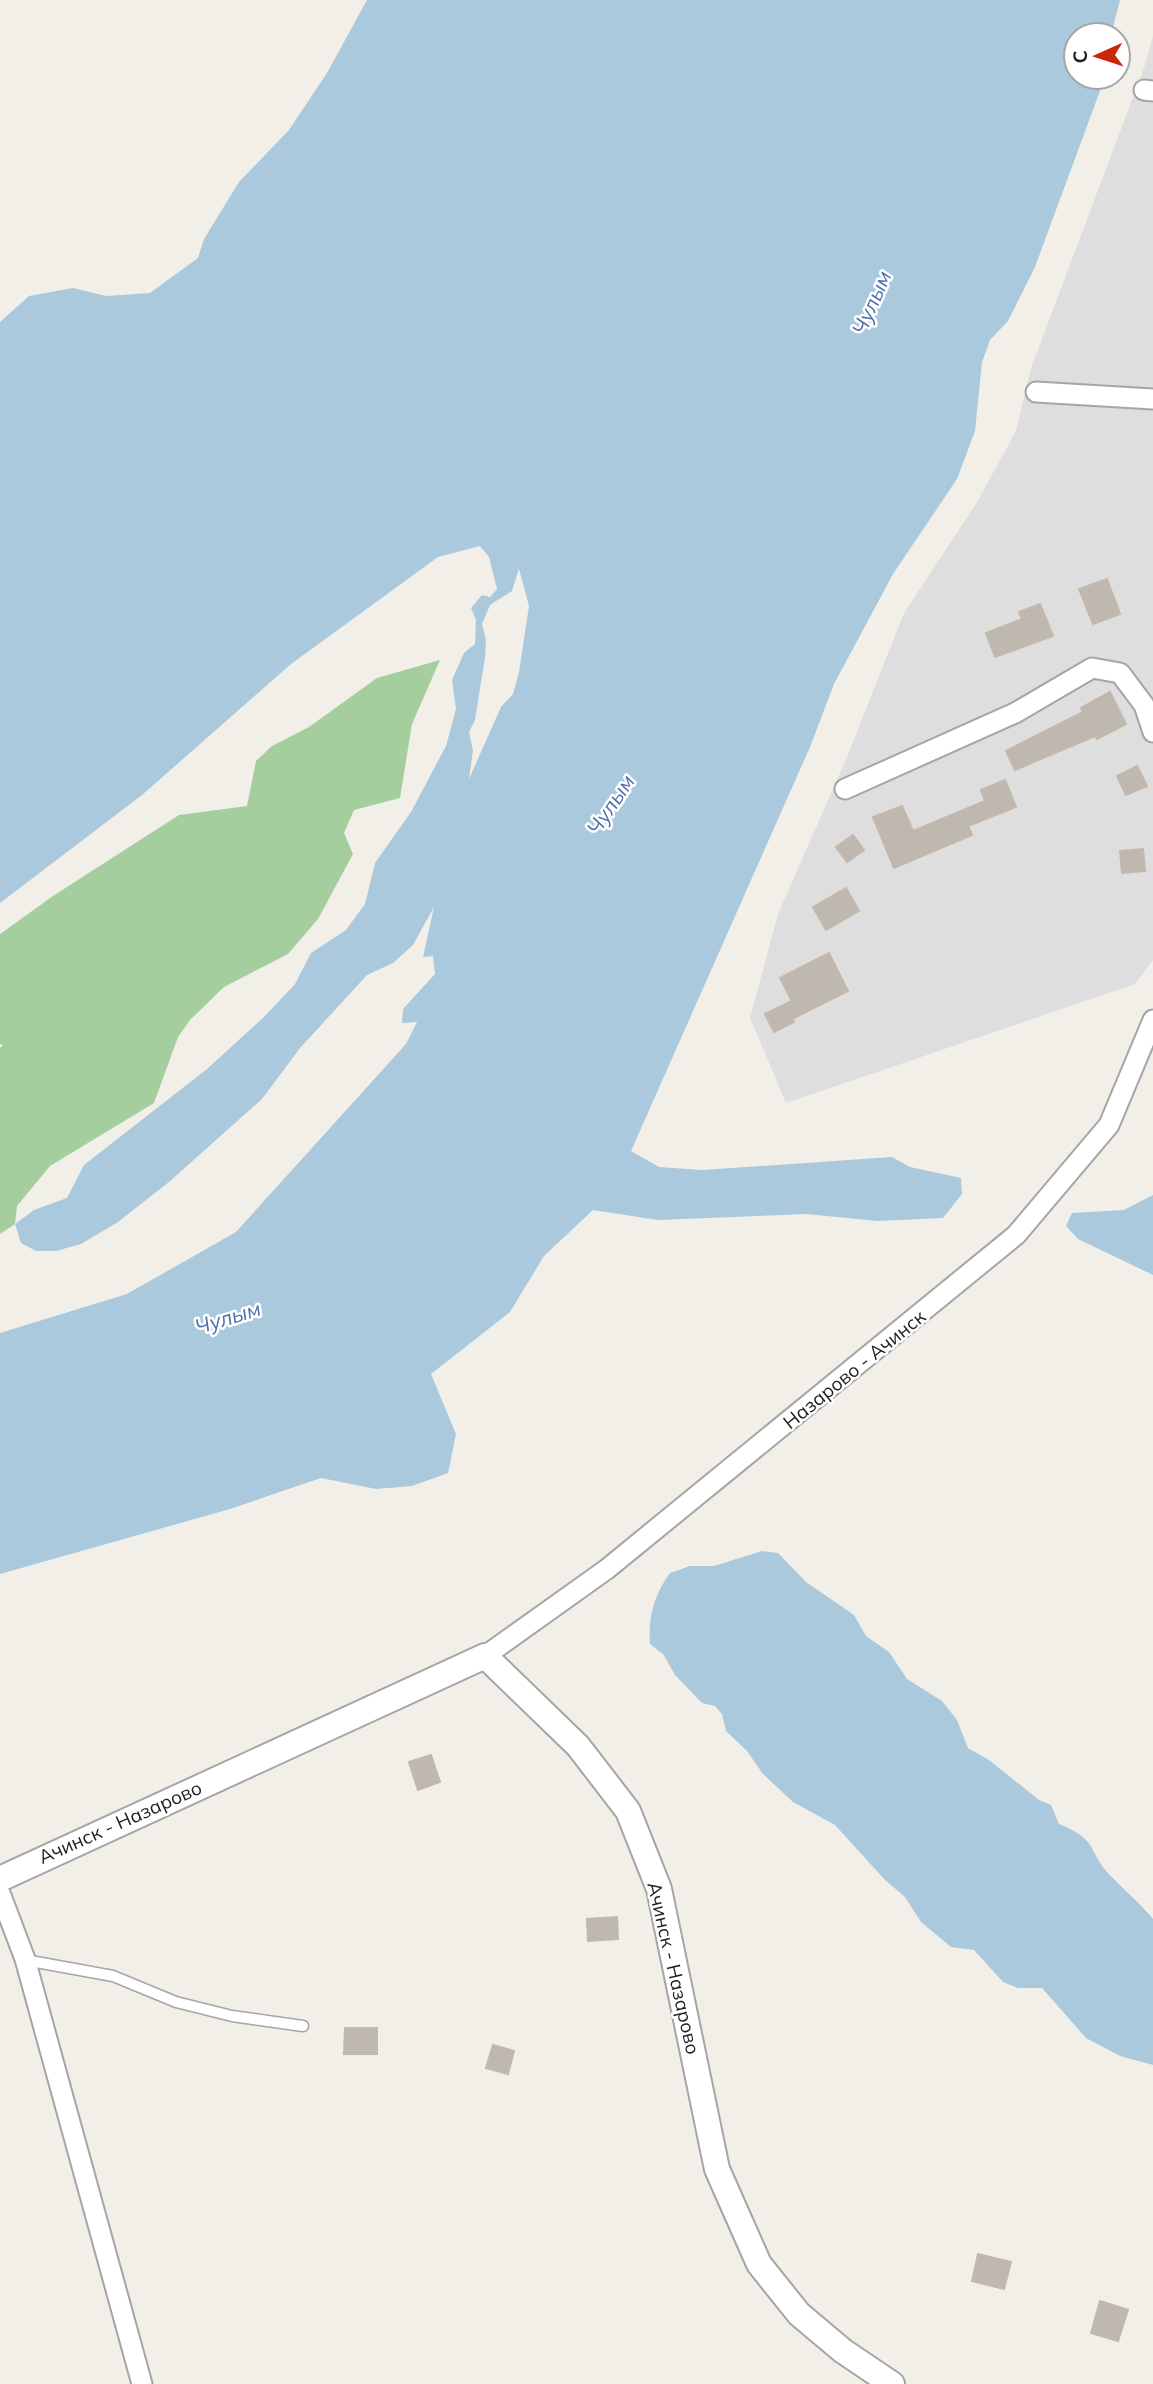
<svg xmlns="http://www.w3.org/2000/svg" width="1153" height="2384" viewBox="0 0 1153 2384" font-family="Mulish,sans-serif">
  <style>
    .residential { fill: #dfdede }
    .forest { fill: #a5ce9e }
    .water { fill: #aac9dc; fill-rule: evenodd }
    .building { fill: #beb8b1; stroke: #c2b9ab; stroke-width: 2 }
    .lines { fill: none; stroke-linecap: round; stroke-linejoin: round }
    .service-casing { stroke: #a5a5a5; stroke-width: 13 }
    .minor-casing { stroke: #a5a5a5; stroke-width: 23 }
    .tertiary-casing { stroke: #a5a5a5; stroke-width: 28 }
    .service { stroke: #fff; stroke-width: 10 }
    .minor { stroke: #fff; stroke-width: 19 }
    .tertiary { stroke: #fff; stroke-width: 24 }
    .labels { text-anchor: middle; stroke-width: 5; stroke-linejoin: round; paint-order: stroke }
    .street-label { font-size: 19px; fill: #212121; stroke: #fff }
    .water-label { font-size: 21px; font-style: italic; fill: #506fae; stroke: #fff }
  </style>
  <rect width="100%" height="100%" fill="#f1efe8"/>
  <path class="residential" d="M1153 36V960L1135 984 786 1103 750 1018 778 914 847 757 904 613 976 504 1016 431 1031 368 1144 68Z"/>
  <path class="forest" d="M440 660 412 724 400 798 354 810 344 833 353 854 318 919 288 954 224 987 190 1020 178 1037 154 1103 50 1166 17 1206 15 1224 0 1234V1048L3 1045 0 1044V934L53 896 179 815 247 806 256 761 272 746 309 727 377 678Z"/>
  <path class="water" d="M367 0H1120L1111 35H1076V77H1102L1101 88 1035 267 1008 321 990 340 982 362 975 431 957 479 893 574 834 684 810 747 631 1151 659 1167 702 1170 892 1157 910 1167 961 1178 962 1194 943 1218 877 1221 807 1214 658 1220 593 1210 544 1256 510 1312 431 1374 456 1434 448 1473 412 1486 376 1489 321 1478 230 1509 0 1574V1333L127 1294 236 1232 406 1044 417 1022 402 1023 403 1009 435 974 433 956 423 957 434 907 413 945 393 963 367 975 300 1048 262 1099 169 1182 118 1222 81 1244 56 1251H36L21 1243 15 1224 34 1210 67 1198 84 1165 207 1069 266 1015 295 984 311 953 346 930 365 904 375 863 411 812 446 746 456 709 452 680 464 653 475 644 476 620 471 608 482 595 490 597 497 589 489 557 480 546 438 557 291 664 142 795 0 903V322L29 296 73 288 106 296 150 293 198 258 204 239 239 182 289 130 327 73ZM519 569 529 606 519 672 513 694 501 707 469 779 473 750 469 732 475 720 485 657 486 640 482 624 490 605 512 591Z
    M1153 1195V1275L1078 1239 1066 1226 1072 1213 1124 1210Z
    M762 1551 778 1553 806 1582 854 1615 866 1636 889 1652 907 1679 942 1701 957 1720 968 1748 989 1760 1039 1800 1051 1805 1059 1824C1101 1841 1086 1851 1111 1876 1125 1891 1140 1903 1153 1919V2065L1120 2056 1086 2038 1042 1988H1018L1003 1982 974 1950 951 1947 921 1922 905 1897 885 1880 835 1825 793 1802 763 1774 747 1751 726 1731 722 1714 715 1706 702 1703 675 1675 663 1654 650 1644C648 1617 654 1595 670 1573L690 1566H714Z"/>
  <path class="building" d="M1107 579 1120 614 1093 624 1079 589Z
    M1040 604 1053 636 995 657 986 633 1022 619 1019 612Z
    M1110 692 1126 724 1097 739 1095 736 1015 770 1006 751 1083 712 1081 708Z
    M1137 766 1147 786 1126 795 1117 776Z
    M1005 780 1016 807 968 826 972 835 894 868 873 817 902 806 913 831 985 801 981 790Z
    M853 835 864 850 847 862 836 847Z
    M1143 849 1145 871 1122 873 1120 851Z
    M846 888 859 911 826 930 813 907Z
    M829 953 848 991 792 1019 794 1022 774 1032 765 1014 792 1001 780 978Z
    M431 1755 440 1782 418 1790 409 1762Z
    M617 1917 618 1939 588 1941 587 1919Z
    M345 2028H377V2054H344Z
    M493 2045 514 2051 508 2074 486 2068Z
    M978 2254 1011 2262 1004 2289 972 2281Z
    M1100 2301 1128 2310 1118 2341 1091 2333Z"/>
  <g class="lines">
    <g class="service-casing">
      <path id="service" d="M25 1960 113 1976 176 2002 232 2016 303 2026"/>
    </g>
    <g class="minor-casing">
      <path id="minor" d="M1144 90 1153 91
        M1036 392 1153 399
        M845 789 1015 713 1092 668 1120 673 1144 705 1153 732
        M485 1656 607 1569 1016 1235 1109 1125 1153 1020
        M0 1893 25 1959 142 2384"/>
    </g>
    <g class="tertiary-casing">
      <path id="tertiary" d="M0 1879 485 1656 578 1746 628 1811 659 1889 717 2169 759 2264 799 2314 843 2351 892 2384"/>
    </g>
    <use href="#service" class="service"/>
    <use href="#minor" class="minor"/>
    <use href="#tertiary" class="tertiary"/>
  </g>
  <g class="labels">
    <g class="street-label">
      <text transform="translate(854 1369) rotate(-39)" y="7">Назарово - Ачинск</text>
      <text transform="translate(120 1822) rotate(-24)" y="7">Ачинск - Назарово</text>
      <text transform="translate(674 1968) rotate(77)" y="7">Ачинск - Назарово</text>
    </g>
    <g class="water-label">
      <text transform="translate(872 303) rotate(-66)" y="7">Чулым</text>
      <text transform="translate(611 805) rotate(-56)" y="7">Чулым</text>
      <text transform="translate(228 1318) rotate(-17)" y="7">Чулым</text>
    </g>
  </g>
  <g transform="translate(1097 56) rotate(267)"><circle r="33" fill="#ffffff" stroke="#a6a6a6" stroke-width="2"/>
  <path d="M0-5L12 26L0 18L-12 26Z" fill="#ca2708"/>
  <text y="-10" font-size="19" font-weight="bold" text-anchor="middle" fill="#212121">С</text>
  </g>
</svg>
